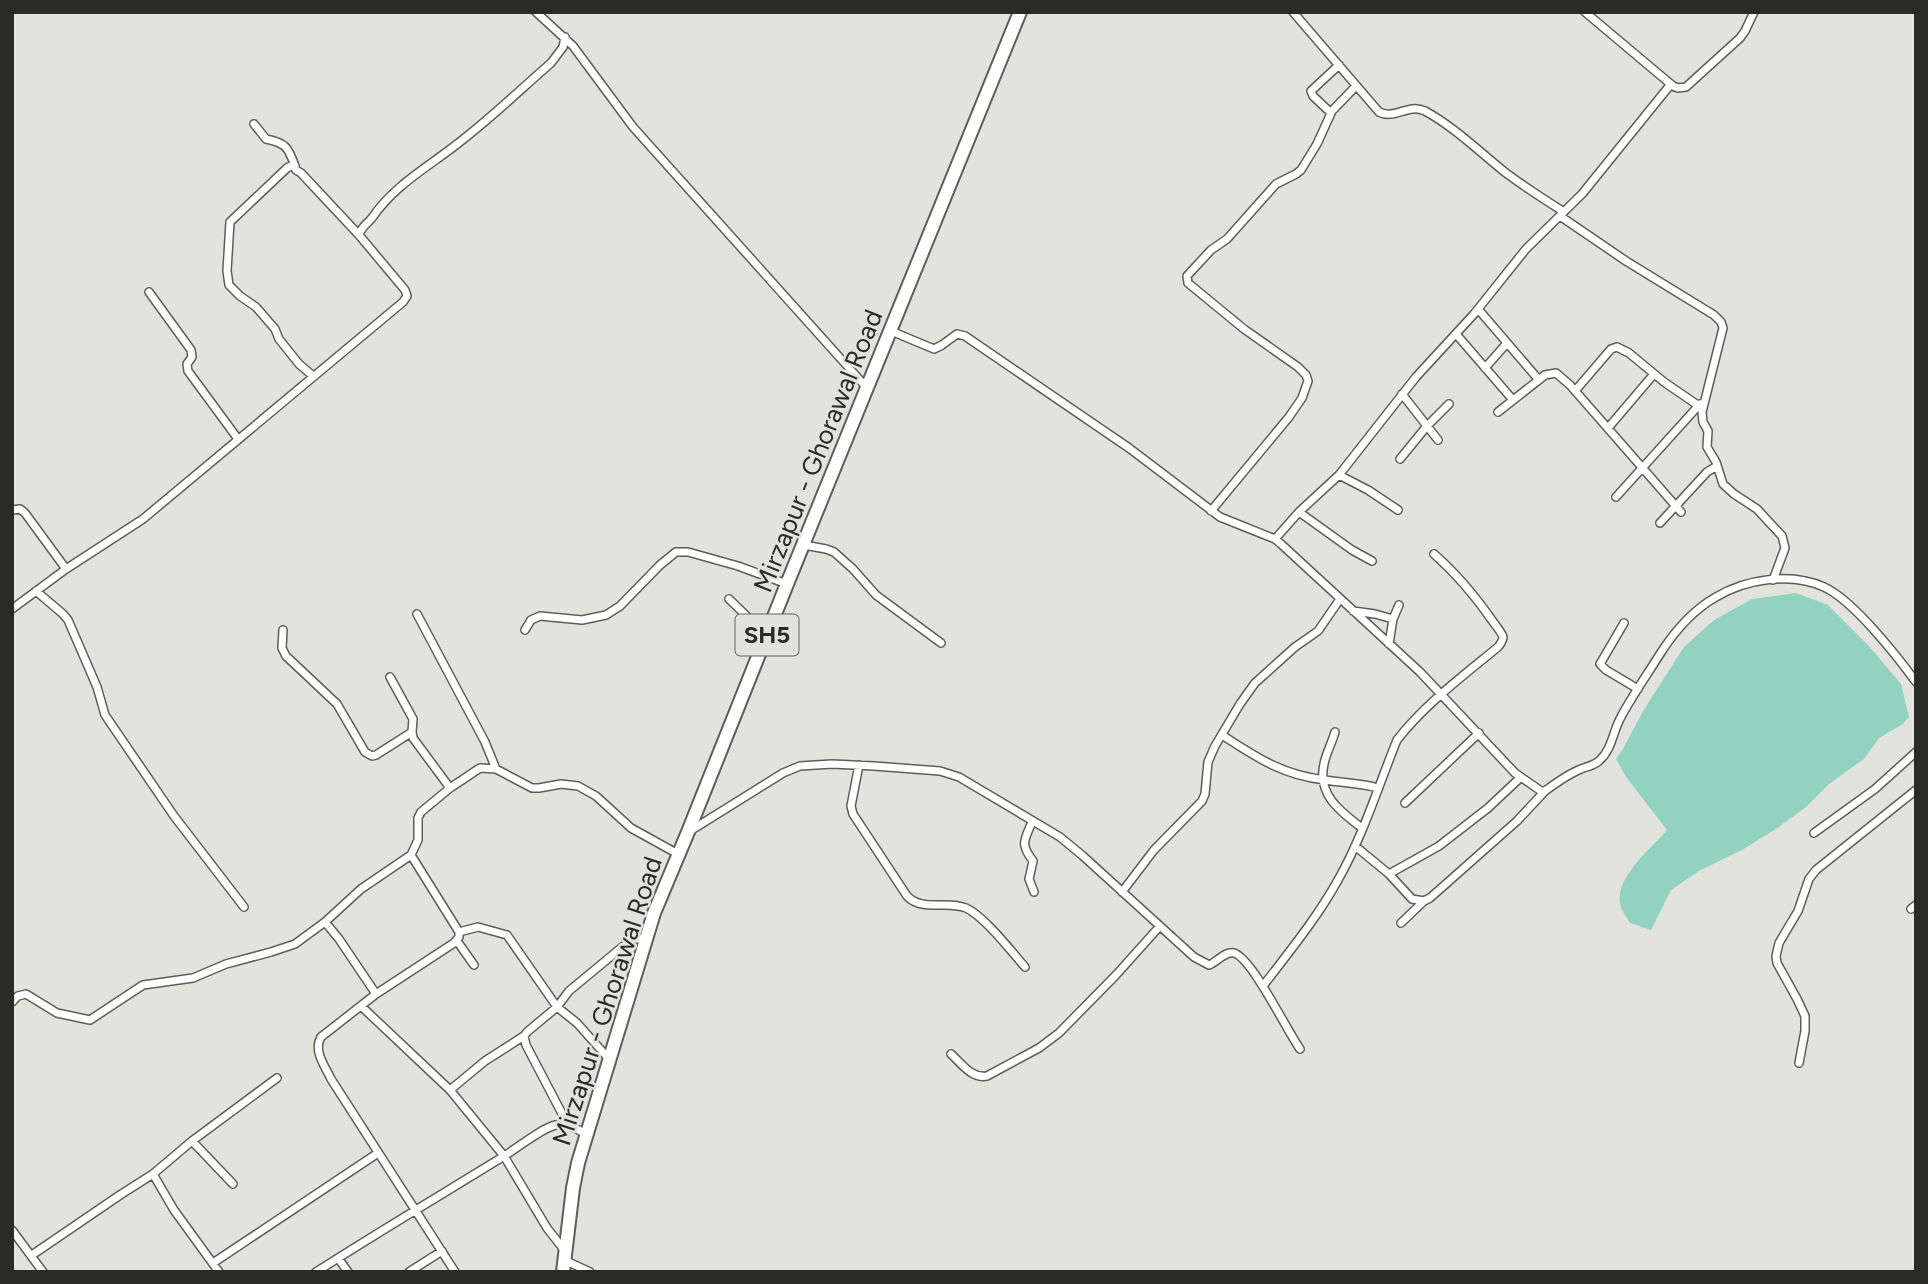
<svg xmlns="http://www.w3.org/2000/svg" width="1928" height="1284" viewBox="0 0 1928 1284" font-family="Figtree,sans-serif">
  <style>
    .water { fill: #93d2c1 }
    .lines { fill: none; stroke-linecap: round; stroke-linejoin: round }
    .street-casing { stroke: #5e5d59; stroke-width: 10 }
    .primary-casing { stroke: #5e5d59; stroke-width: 16 }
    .street { stroke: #fff; stroke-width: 7 }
    .primary { stroke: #fff; stroke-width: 12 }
    .labels { text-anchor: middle; stroke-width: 5; stroke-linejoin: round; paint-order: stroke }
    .shield { fill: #e3e3dd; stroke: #62625e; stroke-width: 2 }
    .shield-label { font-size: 24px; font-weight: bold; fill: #2a2a27 }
    .street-label { font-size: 26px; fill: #2a2a27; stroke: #e3e3dd }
  </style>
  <rect width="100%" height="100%" fill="#e3e3dd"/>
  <path class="water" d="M1796 593 1828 605 1868 645 1901 684 1909 717 1903 724 1879 738 1864 759 1829 784 1806 807 1776 829 1742 850 1699 871 1671 890 1651 930 1630 923C1627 918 1621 910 1620 903 1615 877 1652 848 1667 830L1626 777 1616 759 1623 749 1643 711 1684 647 1714 620 1752 599Z"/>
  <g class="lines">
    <g class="street-casing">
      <path id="street" d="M536 12 573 46 633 127 867 388
        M1293 12 1379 112C1395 120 1408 103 1425 111 1453 126 1481 153 1506 173 1525 187 1545 200 1564 212
        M1585 12 1673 86 1678 88 1686 87 1740 38 1745 31 1754 12
        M1331 113 1313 96 1311 91 1339 65
        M254 124 266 139C286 143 288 147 295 166
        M1560 216 1626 261 1714 315 1721 322 1723 328 1702 412 1703 422 1708 431 1707 447 1716 462 1723 484 1734 494 1757 509 1782 536 1785 548 1773 580
        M149 292 191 350 192 357 187 364 188 371 238 439
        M1478 309 1539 380
        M891 331 934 349 942 345 957 334 965 336 1129 448 1220 517 1275 539 1281 544 1420 672 1515 773 1541 791H1545C1556 783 1568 774 1581 769 1588 766 1594 766 1600 760 1612 749 1613 731 1621 717 1632 696 1647 675 1660 654 1674 632 1693 610 1716 597 1746 579 1791 572 1824 587 1853 600 1897 656 1916 682
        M1456 334 1513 400
        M1485 368 1507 343
        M313 376 299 364 279 339 275 329 256 307 240 296 229 285 227 271 230 222 287 168 293 165 296 170 301 173 359 235
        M1575 391 1611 349 1617 347 1629 353 1664 382 1699 406
        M1402 394 1438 440
        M1498 412 1545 375 1556 373 1570 385 1681 512
        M1608 428 1654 374
        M1400 459 1427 426 1449 404
        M1339 475 1368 490 1398 510
        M1616 497 1700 404
        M12 510 20 509 25 513 66 569
        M1211 511 1289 417 1302 398 1308 381 1306 375 1298 367 1244 329 1188 283 1187 276 1211 250 1227 239 1276 184 1296 174 1301 170 1317 144 1332 111 1356 86
        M1299 512 1352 550 1372 561
        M1660 523 1707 472 1717 466
        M1275 539 1299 512 1339 475 1416 377 1474 314 1526 249 1582 194 1671 84
        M804 545 826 549 834 552 853 569 876 595 941 643
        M36 591 63 614 68 620 97 687 105 715 174 816 244 907
        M729 599 766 635
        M12 609 66 569 143 519 403 302 407 296 405 290 359 235C361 227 367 224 372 218 395 184 430 166 461 141 492 117 521 89 551 63L563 47 565 37
        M1353 611 1375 614 1393 619
        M417 614 485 742 496 769
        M1624 623 1600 664 1606 670 1638 689
        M283 630 282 648 286 656 337 704 365 752 372 756 376 755 412 732
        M525 630 531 620 540 616 582 620 606 615 620 606 660 565 676 552H688L738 566 787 584
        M1389 644 1393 619 1399 605
        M390 677 413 719 412 732 413 738 450 788
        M1335 732C1332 743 1326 753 1324 764 1317 795 1341 812 1362 828
        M1222 735C1256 757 1282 775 1325 780 1343 783 1360 783 1378 788
        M859 765 851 806 853 814 907 896C922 912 947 900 966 908 984 916 1011 951 1025 967
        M1405 803 1479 733
        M1032 822C1024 841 1020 844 1033 861L1029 879 1034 892
        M690 831 783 773 800 766 832 764 874 766 940 771 959 777 1060 837 1083 856 1194 957 1209 965C1217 962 1225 951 1234 953 1252 958 1287 1031 1300 1049
        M1814 833 1875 789 1916 752
        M1355 846 1389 874 1412 899 1424 901 1430 898 1517 821 1545 791
        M411 855 459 932V937L454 943 376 994 321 1037C313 1051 325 1066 331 1079L455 1272
        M1389 874 1439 846 1488 808 1521 777
        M1122 892 1154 850 1202 801 1205 794 1208 762 1215 746 1240 704 1255 683 1295 647 1318 631 1340 599
        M1911 909 1916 905
        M325 922 339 939 376 994
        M1401 923 1424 901
        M459 932 478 927 507 935 557 1007 569 991 621 948 633 939H645
        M457 941 474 965
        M1263 986C1289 952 1317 918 1338 880 1363 836 1378 787 1397 740 1425 704 1463 676 1498 647 1500 645 1503 640 1503 637 1502 633 1496 626 1494 623 1476 597 1458 575 1434 554
        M12 1002 18 996 26 994 57 1013 90 1020 143 985 193 978 226 964 271 952 295 944 325 922 361 889 411 855 418 840V818L421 812 450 788 480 768 496 769 532 788H539L561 784 578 786 596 796 631 828 678 854
        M361 1006 450 1090 504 1156 547 1228 565 1251
        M951 1054C962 1064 972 1079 987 1076L1039 1048 1059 1033 1116 975 1160 926
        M1799 1063 1805 1031V1016L1797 999 1777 963 1776 956 1779 943 1798 911 1809 879 1816 870 1916 790
        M450 1090 485 1061 524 1036
        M568 1125 526 1045 524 1036 527 1032 557 1007 577 1023 609 1059
        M192 1141 233 1184
        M153 1174 174 1210 219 1272
        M12 1230 43 1272
        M32 1255 120 1195 153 1174 192 1141 277 1078
        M338 1258 348 1272
        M564 1260 590 1272
        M213 1263 378 1153
        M316 1272C377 1233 439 1196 501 1158 515 1150 541 1128 556 1125 567 1123 577 1129 586 1134
        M409 1272 442 1251"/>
    </g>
    <g class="primary-casing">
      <path id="primary" d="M563 1272 573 1188 578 1163 654 913 688 832 787 584 1020 12"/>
    </g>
    <use href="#street" class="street"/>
    <use href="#primary" class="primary"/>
  </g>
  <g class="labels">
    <rect class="shield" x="735.5" y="614.5" width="63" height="41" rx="5"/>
    <g class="shield-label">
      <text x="767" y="643">SH5</text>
    </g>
    <g class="street-label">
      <text transform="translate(818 451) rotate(-68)" y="9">Mirzapur - Ghorawal Road</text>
      <text transform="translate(607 1001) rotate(-72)" y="9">Mirzapur - Ghorawal Road</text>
    </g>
  </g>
  <rect width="1928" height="1284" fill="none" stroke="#2a2a27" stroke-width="28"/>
</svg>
